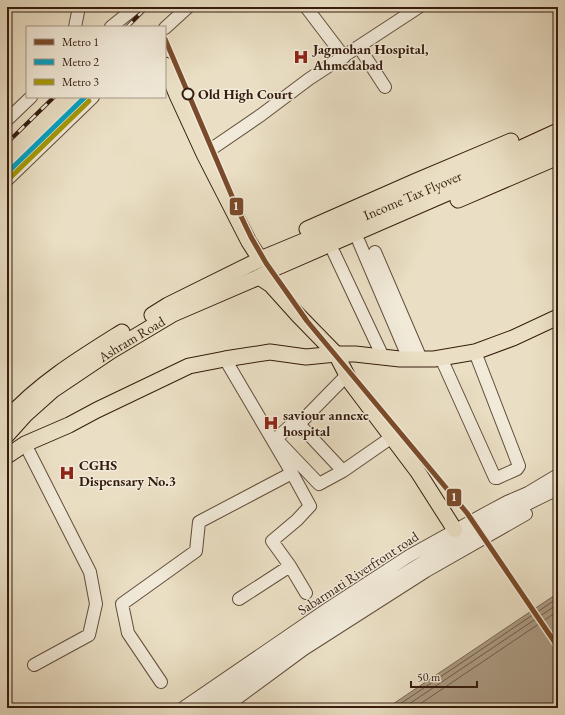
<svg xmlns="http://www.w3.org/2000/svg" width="565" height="715" viewBox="0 0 565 715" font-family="'EB Garamond',serif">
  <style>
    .water { fill: #ac9d86; stroke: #7c6956 }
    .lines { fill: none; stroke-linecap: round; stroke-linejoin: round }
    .shore { stroke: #705c4a; stroke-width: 1 }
    .minor-casing { stroke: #624d3c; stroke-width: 14 }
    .major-casing { stroke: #351c0e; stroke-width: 17 }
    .minor { stroke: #f1ead9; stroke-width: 12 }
    .major { stroke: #eadfc4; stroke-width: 15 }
    .rail-casing { stroke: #351c0e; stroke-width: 4 }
    .rail { stroke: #f1ead9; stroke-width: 2.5; stroke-dasharray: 8; stroke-linecap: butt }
    .metro-1-casing { stroke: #f1ead9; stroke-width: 8 }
    .metro-2-casing { stroke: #f1ead9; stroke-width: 8 }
    .metro-3-casing { stroke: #f1ead9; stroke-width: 8 }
    .metro-1 { stroke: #7a4b2a; stroke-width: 5 }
    .metro-2 { stroke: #03a2c4; stroke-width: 5 }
    .metro-3 { stroke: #a49906; stroke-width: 5 }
    .stop-dot { fill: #f1ead9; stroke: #351c0e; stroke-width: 2 }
    .labels { text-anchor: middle; stroke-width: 3; stroke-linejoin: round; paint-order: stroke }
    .poi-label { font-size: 14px; font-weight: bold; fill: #351c0e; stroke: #f1ead9; text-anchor: start }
    .stop-label { font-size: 14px; font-weight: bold; fill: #351c0e; stroke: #f1ead9; text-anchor: start }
    .street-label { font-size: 14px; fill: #351c0e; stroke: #f1ead9 }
    .line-badge { stroke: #f1ead9; stroke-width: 1.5 }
    .badge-label { font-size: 11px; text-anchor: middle; font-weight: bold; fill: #fff }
  </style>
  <rect width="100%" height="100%" fill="#eadfc4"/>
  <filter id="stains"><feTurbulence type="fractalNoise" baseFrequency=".005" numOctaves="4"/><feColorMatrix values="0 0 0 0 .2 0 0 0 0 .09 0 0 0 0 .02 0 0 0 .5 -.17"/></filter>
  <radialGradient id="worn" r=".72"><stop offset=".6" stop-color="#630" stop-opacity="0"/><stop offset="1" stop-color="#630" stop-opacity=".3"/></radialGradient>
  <path class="water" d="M558 593V708H387Z"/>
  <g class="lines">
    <path class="shore" d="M394 708 558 598
      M403 708 558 604
      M414 708 558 611"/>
    <g class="minor-casing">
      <path id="minor" d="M306 7 344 57
        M75 27 79 7
        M111 27 136 7
        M165 28 188 7
        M359 47 385 87
        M7 120 31 97
        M204 154 261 115 309 79 419 7
        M7 180 93 97
        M359 242 409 359
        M375 252 421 359
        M334 253 383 357
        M441 358 495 478H497L517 469 519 466 475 352
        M347 375 299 424H292L276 439 319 484 343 471 392 437
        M299 424 343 471
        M25 444 90 572 96 604 89 635 34 665
        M292 473 310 506 297 520 272 541 290 566 306 593
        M239 599 290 566
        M161 682 128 633 122 604 196 551 199 522 292 473 225 359
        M183 708 329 608 409 556 490 511 507 502 528 493 558 475
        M203 708C317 630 432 548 558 489
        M224 708 304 649 426 571 526 514"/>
    </g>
    <g class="major-casing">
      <g id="major">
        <path d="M165 65 176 93 204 154 249 242 260 259"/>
        <path d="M458 200 558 157"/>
        <path d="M307 229 416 181 511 141"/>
        <path d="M259 277 271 285 298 315 336 354 351 383 418 472 455 530"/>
        <path id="s1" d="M152 315 168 305 265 257 352 221 484 165 558 131"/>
        <path d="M7 419C39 383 82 357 122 332"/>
        <path id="s2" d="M7 435 25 415 53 390 111 351 173 314 259 277 273 269 558 145"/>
        <path d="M7 456 25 444 69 425 97 410 189 366 225 359 270 352 306 357 336 354H355L400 359H434L475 352 513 338 558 317"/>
      </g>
    </g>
    <use href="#minor" class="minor"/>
    <use href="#major" class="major"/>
    <g class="rail-casing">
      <path id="rail" d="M127 27 147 7
        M7 143 54 97"/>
    </g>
    <use href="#rail" class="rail"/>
    <g class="metro-1-casing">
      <path id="metro-1" d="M165 39 237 208 251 237 266 263 307 321 467 513 558 647"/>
    </g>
    <g class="metro-2-casing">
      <path id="metro-2" d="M7 173 85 97"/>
    </g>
    <g class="metro-3-casing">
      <path id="metro-3" d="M11 177 89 101"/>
    </g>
    <use href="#metro-1" class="metro-1"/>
    <use href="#metro-2" class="metro-2"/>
    <use href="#metro-3" class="metro-3"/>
  </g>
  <defs>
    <g id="hospital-bare" transform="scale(1.2)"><path d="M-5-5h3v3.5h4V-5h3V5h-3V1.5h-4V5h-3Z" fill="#8f2418" stroke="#f1ead9" stroke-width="2.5" paint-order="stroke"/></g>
  </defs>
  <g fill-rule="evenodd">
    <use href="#hospital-bare" x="301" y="57"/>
    <use href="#hospital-bare" x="271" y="423"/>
    <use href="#hospital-bare" x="67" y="473"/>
  </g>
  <circle class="stop-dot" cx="188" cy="94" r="5.5"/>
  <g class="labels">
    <g class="poi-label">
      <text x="313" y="54">Jagmohan Hospital,<tspan x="313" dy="16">Ahmedabad</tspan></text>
      <text x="283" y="420">saviour annexe<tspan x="283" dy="16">hospital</tspan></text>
      <text x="79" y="470">CGHS<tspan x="79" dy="16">Dispensary No.3</tspan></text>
    </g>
    <g class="stop-label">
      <text x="198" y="99">Old High Court</text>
    </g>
    <g class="street-label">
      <text dy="5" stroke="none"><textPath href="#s1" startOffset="287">Income Tax Flyover</textPath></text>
      <text dy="5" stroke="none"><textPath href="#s2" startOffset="158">Ashram Road</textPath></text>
      <text transform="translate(358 573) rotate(-33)" y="5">Sabarmati Riverfront road</text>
    </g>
  </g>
  <g class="line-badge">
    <rect x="229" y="197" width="15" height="19" rx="4" fill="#7a4b2a"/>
    <rect x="446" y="488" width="16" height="19" rx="4" fill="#7a4b2a"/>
  </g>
  <g class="badge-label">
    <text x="236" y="210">1</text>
    <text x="454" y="501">1</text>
  </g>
  <rect width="565" height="715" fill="none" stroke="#eadfc4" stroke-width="24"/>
  <rect x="8" y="8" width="549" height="699" fill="none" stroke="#351c0e" stroke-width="2"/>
  <rect x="12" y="12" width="541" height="691" fill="none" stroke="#351c0e"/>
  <rect x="26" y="26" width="140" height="72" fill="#f1ead9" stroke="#a69888"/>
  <rect x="34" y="39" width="20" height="6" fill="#7a4b2a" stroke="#a69888"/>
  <text x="62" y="46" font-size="12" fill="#351c0e">Metro 1</text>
  <rect x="34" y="59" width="20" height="6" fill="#03a2c4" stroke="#a69888"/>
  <text x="62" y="66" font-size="12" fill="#351c0e">Metro 2</text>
  <rect x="34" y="79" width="20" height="6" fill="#a49906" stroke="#a69888"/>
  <text x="62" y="86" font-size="12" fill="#351c0e">Metro 3</text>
  <path d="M411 681v6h66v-6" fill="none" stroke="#351c0e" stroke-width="2"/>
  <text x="417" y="681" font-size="12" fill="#351c0e" stroke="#f1ead9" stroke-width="3" paint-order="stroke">50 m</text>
  <rect width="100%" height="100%" filter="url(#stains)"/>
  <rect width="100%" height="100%" fill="url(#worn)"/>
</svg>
